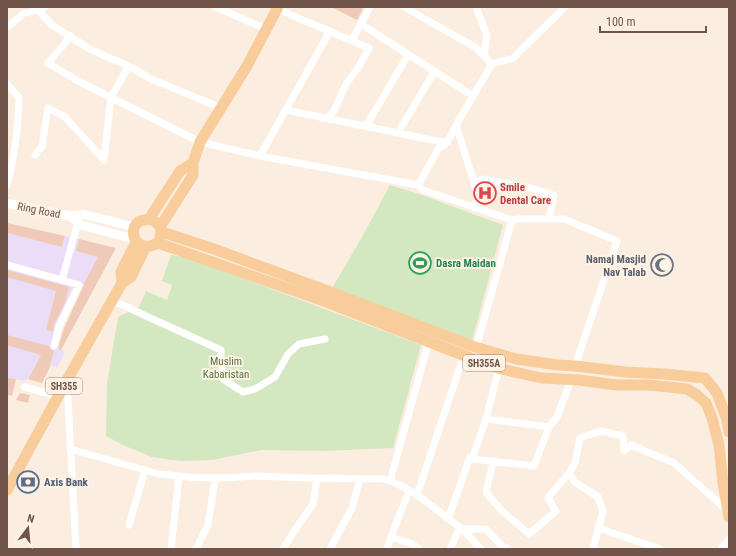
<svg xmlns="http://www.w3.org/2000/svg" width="736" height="556" viewBox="0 0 736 556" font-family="'Roboto Condensed',sans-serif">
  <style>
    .education { fill: #ebddf7 }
    .green { fill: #d3e7c0 }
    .building { fill: #efcab9 }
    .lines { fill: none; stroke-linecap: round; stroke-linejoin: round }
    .minor { stroke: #fff; stroke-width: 7 }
    .tertiary { stroke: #fff; stroke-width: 9 }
    .primary { stroke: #f8cd9b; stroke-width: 11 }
    .labels { text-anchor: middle; stroke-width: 4; stroke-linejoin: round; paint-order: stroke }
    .shield { fill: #fef3e6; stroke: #9b8378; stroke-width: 1 }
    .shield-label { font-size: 10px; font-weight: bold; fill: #705349 }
    .health-label { font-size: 11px; font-weight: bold; fill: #be3a42; stroke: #fef3e6; text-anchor: start }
    .street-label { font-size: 11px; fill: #705349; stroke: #fef3e6 }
    .worship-label { font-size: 11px; font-weight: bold; fill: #5b616d; stroke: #fef3e6; text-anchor: end }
    .leisure-label { font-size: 11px; font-weight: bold; fill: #27864d; stroke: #fef3e6; text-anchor: start }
    .park-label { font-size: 11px; fill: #557642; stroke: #fef3e6 }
    .service-label { font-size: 11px; font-weight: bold; fill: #4e5e75; stroke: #fef3e6; text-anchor: start }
  </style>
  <rect width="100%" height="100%" fill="#fbeee0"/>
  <path class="education" d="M7 233 62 247 65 236 79 239 76 251 98 257 62 323 56 346 65 352 57 368 39 359 26 381 7 378Z"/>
  <path class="green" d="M390 185 419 194 503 225 471 345 332 288 361 239Z
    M171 255 189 258 421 345 393 448 324 451 261 450 212 460 180 461 152 457 125 446 106 436 107 384 118 317 139 307 146 291 167 300 172 285 162 281Z"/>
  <path class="building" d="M331 7H358L363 9 357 20Z
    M482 185 490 187 485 203 481 202 483 196 481 188Z
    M7 223 65 236 62 247 7 233Z
    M79 239 116 248 61 350 58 348 64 328 83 287 84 283 98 257 76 251Z
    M7 270 69 287 65 303 54 324 53 331 46 330 56 291 7 277Z
    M7 335 49 346 50 349 54 351 50 365H51L42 383 28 379 41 355 7 345Z
    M7 378 16 379 12 396 7 395Z
    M20 393 30 395 28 403 16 400Z"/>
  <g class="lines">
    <path class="minor" d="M216 7 266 29
      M404 7 475 47 492 64 456 125
      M476 7 487 35 484 56
      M277 9 369 48 358 68 346 84 334 111 327 118
      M38 10 52 25 88 48 107 57 129 66 149 78 221 108
      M361 24 473 96
      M7 27 23 14 44 8 45 7
      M71 36 48 63 76 80 200 142 260 156 418 185 439 148 447 143
      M352 40 370 7
      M492 64 513 58 565 7
      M7 84 19 98C18 127 15 157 7 185
      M286 110 447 143 456 125 478 195 474 208
      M366 126 408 55
      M398 133 434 72
      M35 155 42 147 48 108 65 117 104 160 111 97 129 66
      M260 156 330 31
      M474 182 483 179 531 188 554 195 549 219
      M418 185 423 190 512 220 476 348
      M512 220 518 219H564L617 241 575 366
      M7 265 62 280 78 222
      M112 300 146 316 221 350V356L223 379 243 392 255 389 275 377 288 354 299 344 325 339
      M54 346 59 326 79 285 62 280
      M499 368 486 419 472 459 534 466 549 427 557 417 571 380
      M67 381 76 549
      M24 387 58 396
      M486 419 549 427
      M70 449 159 474 189 477 224 478 256 476 309 478 384 479C413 487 438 512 462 529H459L450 549
      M493 461 486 492 501 510 529 534 556 511 548 498 569 473
      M390 481 429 341
      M417 495 461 364 472 359
      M448 519 470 457 472 459
      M129 525 145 470
      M598 528 660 549
      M391 537 409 491
      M171 549 179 476
      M196 549 208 525 215 478
      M283 549 293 533 313 504 317 479
      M330 549 352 508 360 479
      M387 549 391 537 412 544 419 549
      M481 549 462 529H486L500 544 508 549
      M593 549 603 511 598 497 575 482 569 473 575 463 580 438 601 431 623 436 624 451 631 445 674 463 728 511
      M721 549 729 539"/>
    <path class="tertiary" d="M7 203 27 208 71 216 83 214 134 227
      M71 216 81 225 134 239"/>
    <path class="primary" d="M149 219C162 223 163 232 158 243 156 244 152 246 150 246 135 249 127 229 140 221 142 220 146 220 149 219Z
      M149 219 180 171 193 163
      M160 227 193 175V163L200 142 247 66 278 7
      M162 232 211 248 325 290 472 346 516 359 558 365 575 366 625 372 664 374 705 378 717 393 726 417 729 432
      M158 243 324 301 468 357 472 359 501 369 542 378 579 380 616 385H648L669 387 687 389 697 395 706 403 712 418 719 445 723 483 729 517
      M122 283 121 272 136 242
      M7 490 67 380 122 283 131 277 146 246"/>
  </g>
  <defs>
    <g id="hospital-ring" transform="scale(1.15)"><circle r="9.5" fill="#fef3e6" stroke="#e0444e" stroke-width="1.5"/><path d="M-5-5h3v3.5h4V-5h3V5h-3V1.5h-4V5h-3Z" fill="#e0444e"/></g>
    <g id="stadium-ring" transform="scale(1.15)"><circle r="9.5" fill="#fef3e6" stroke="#2e9e5b" stroke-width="1.5"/><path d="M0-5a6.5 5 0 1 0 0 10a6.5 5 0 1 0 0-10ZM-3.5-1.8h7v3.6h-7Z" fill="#2e9e5b"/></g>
    <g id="mosque-ring" transform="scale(1.15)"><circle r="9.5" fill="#fef3e6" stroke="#6b7280" stroke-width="1.5"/><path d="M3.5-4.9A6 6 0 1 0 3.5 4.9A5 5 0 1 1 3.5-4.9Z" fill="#6b7280"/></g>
    <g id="bank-ring" transform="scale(1.15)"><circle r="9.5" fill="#fef3e6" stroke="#5c6f8a" stroke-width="1.5"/><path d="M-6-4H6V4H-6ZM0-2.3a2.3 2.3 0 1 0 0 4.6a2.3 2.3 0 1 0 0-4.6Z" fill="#5c6f8a"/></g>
  </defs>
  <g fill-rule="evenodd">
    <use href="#hospital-ring" x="485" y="193"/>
    <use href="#stadium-ring" x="420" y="263"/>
    <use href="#mosque-ring" x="662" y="265"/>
    <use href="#bank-ring" x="28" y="482"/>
  </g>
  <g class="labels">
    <g class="shield">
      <rect x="463" y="355" width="42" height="16" rx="3"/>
      <rect x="46" y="378" width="36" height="16" rx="3"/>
    </g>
    <g class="shield-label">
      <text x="484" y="367">SH355A</text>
      <text x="64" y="390">SH355</text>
    </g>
    <g class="health-label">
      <text x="500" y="191">Smile<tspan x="500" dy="13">Dental Care</tspan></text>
    </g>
    <g class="street-label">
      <text transform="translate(39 210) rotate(11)" y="4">Ring Road</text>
    </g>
    <g class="worship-label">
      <text x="646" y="263">Namaj Masjid<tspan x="646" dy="13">Nav Talab</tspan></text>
    </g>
    <g class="leisure-label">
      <text x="436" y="267">Dasra Maidan</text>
    </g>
    <g class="park-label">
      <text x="226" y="365">Muslim<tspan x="226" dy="13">Kabaristan</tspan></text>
    </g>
    <g class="service-label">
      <text x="44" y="486">Axis Bank</text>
    </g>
  </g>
  <rect width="736" height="556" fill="none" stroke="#705349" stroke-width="16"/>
  <g transform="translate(28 528) rotate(16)" stroke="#fef3e6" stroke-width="3" paint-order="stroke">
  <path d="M0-3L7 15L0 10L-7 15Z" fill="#705349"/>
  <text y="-6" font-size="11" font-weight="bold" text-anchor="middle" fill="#705349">N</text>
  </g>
  <path d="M600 26v6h106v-6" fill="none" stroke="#705349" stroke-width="2"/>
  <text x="606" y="26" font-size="12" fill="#705349" stroke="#fef3e6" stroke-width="3" paint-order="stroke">100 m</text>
</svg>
